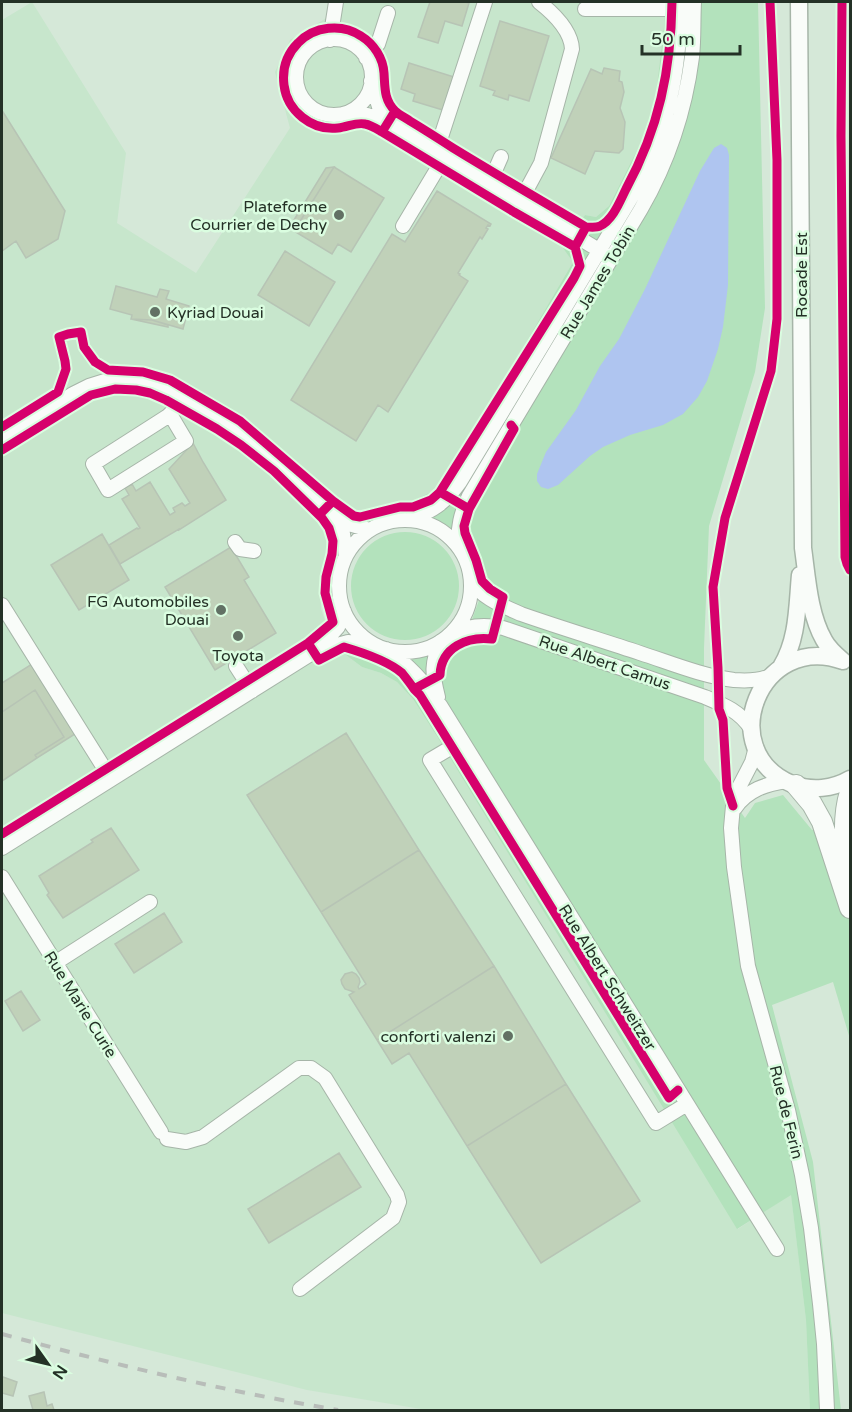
<svg xmlns="http://www.w3.org/2000/svg" width="852" height="1412" viewBox="0 0 852 1412" font-family="'Varela Round',sans-serif">
  <style>
    .built { fill: #c7e6cc }
    .green { fill: #b3e2bc }
    .water { fill: #afc5f0 }
    .building { fill: #c0d1b9; stroke: #b7c4b5; stroke-width: 1.5 }
    .lines { fill: none; stroke-linecap: round; stroke-linejoin: round }
    .minor-casing { stroke: #a6b5a8; stroke-width: 16 }
    .major-casing { stroke: #a6b5a8; stroke-width: 19 }
    .highway-casing { stroke: #a6b5a8; stroke-width: 22 }
    .minor { stroke: #f9fcf9; stroke-width: 14 }
    .major { stroke: #f9fcf9; stroke-width: 16 }
    .highway { stroke: #f9fcf9; stroke-width: 20 }
    .rail { stroke: #b8bdb9; stroke-width: 4; stroke-dasharray: 10 10; stroke-linecap: butt }
    .cycleway-casing { stroke: #dafde0; stroke-width: 13 }
    .cycleway { stroke: #d6006c; stroke-width: 9 }
    .poi-dot { fill: #627164; stroke: #dafde0; stroke-width: 2 }
    .labels { text-anchor: middle; stroke-width: 5; stroke-linejoin: round; paint-order: stroke }
    .poi-label { font-size: 16px; fill: #243126; stroke: #dafde0; text-anchor: end }
    .street-label { font-size: 16px; fill: #243126; stroke: #dafde0 }
  </style>
  <rect width="100%" height="100%" fill="#d5e8d8"/>
  <path class="built" d="M32 2 126 153 117 223 196 273 290 128 275 72 290 40 328 17 330 2H665L664 26 656 94 642 140 609 206 596 217 585 215 563 247 573 262 454 465 435 490 406 504 352 511 326 538V552L320 580 321 609 327 626 342 652 362 667 381 673 397 682 413 699 438 738 738 1229 791 1194 806 1320 810 1410H427L307 1390 2 1313V20Z"/>
  <path class="green" d="M665 2H758L765 308 755 372 709 526 704 648V760L745 818 755 803 783 795 812 830H850V1039L833 982 772 1005 813 1162 841 1410H810L806 1320 791 1195 737 1229 438 738 413 699 397 682 381 673 362 667 342 652 360 647 399 663 443 651 466 636 486 581 471 539 406 504 435 490 454 465 573 262 563 248 585 215 596 217 609 206 642 140 656 94 664 26Z
    M351 586a54 54 0 1 1 108 0a54 54 0 1 1-108 0Z"/>
  <path class="water" d="M721 144 727 148 729 155 728 285 723 327 718 349 707 381 698 397 683 414 663 425 630 435 603 447 590 456 558 485 548 489 541 487 537 481V474L546 452 576 410 600 366 619 339 645 289 700 171 714 148Z"/>
  <path class="building" d="M430 2H465L469 3 462 26 445 21 438 43 418 37Z
    M500 21 549 36 529 101 509 95 508 100 493 95 495 91 480 86Z
    M409 63 454 77 443 110 413 101 415 94 401 89Z
    M604 68 620 71 619 81 622 82 624 92 620 108 625 122 623 149 619 153 595 151 585 174 551 158 591 69 602 74Z
    M3 112 65 211 58 239 26 258 16 241 2 251V113Z
    M334 167 294 231 289 228 326 168Z
    M334 167 384 198 351 252 338 244 332 254 294 231Z
    M437 191 491 224 490 226 488 225 486 228 488 229 482 239 480 237 458 273 460 274 459 275 468 281 388 412 378 405 356 441 291 400 392 234 405 242Z
    M285 251 335 282 309 326 258 295Z
    M116 286 157 297 160 289 169 291 166 299 189 306 183 329 152 320 131 319 132 315 110 309Z
    M131 319 152 320 168 325V327Z
    M193 443 203 462 226 500 179 530V529L120 564 109 545 137 528 138 529 140 528 122 499 129 495 125 488 132 484 136 491 150 482 170 515 175 512 173 508 182 503 185 506 190 503 169 469Z
    M102 534 129 580 79 610 51 565Z
    M231 547 249 577 244 580 276 633 215 670 165 587Z
    M32 664 75 734 37 758 35 755 64 737 35 690 2 712V683Z
    M35 690 64 737 35 755 37 758 2 781V712Z
    M346 733 419 850 321 912 247 795Z
    M111 828 139 870 63 918 47 895 49 893 39 876 93 842 91 840Z
    M419 850 494 966 377 1040 349 995 354 992 345 989 342 984 341 980 345 974 352 972 356 974 359 978 360 982 358 987 359 989 366 984 321 912Z
    M164 913 182 942 134 973 115 944Z
    M494 966 566 1084 467 1146 409 1053 392 1064 377 1040Z
    M21 991 40 1020 23 1031 5 1001Z
    M566 1084 640 1201 541 1263 467 1146Z
    M339 1153 361 1187 269 1243 248 1209Z
    M3 1377 17 1382 13 1396 2 1393V1379Z
    M44 1392 47 1406 52 1404 54 1410H31H33L29 1396Z"/>
  <g class="lines">
    <g class="minor-casing">
      <path id="minor" d="M585 9H681
        M296 77a38 38 0 1 1 76 0a38 38 0 1 1-76 0Z
        M330 40 336 2
        M366 58 378 44 388 13
        M371 81 380 110 388 122
        M348 113 367 115 388 122 607 255
        M435 150 440 140 485 2
        M488 182 494 173 501 157
        M520 202 541 163 572 49C571 30 553 13 539 2
        M403 226 445 156
        M170 414 186 441 108 490 93 464 168 416 172 412 180 398
        M2 439 73 394 89 386 105 381 113 380H133L151 384 167 390 232 427 257 446 279 463 331 513 343 534 346 556
        M333 514 352 525 370 530
        M339 586a66 66 0 1 1 132 0a66 66 0 1 1-132 0Z
        M409 520C433 511 445 503 460 482L637 188C669 126 679 71 681 2
        M235 542 240 549 254 551
        M459 548C457 528 461 513 469 496L641 209C668 162 685 111 692 57 694 39 693 20 694 2
        M471 580C481 598 503 606 521 614 561 628 601 640 640 653 671 663 702 676 734 680 747 681 759 681 770 676
        M2 605 111 779
        M452 634C468 625 484 624 503 628L705 697C724 705 741 712 751 729
        M386 649C408 664 425 682 440 705L777 1249
        M319 650 348 642 371 644
        M236 666 252 691
        M438 697C432 674 431 663 441 641
        M462 741 430 760 656 1123 687 1104
        M756 747 752 762 736 793 733 806 731 828 734 867 748 966 788 1110 802 1175 811 1228 820 1304 824 1344 827 1410
        M735 808C747 790 766 784 787 781
        M2 848 317 650 338 627 344 611
        M2 877 161 1132
        M55 963 150 902
        M167 1139 186 1142 203 1137 299 1068H311L325 1078 397 1195 399 1202 393 1218 300 1289"/>
    </g>
    <g class="major-casing">
      <path id="major" d="M799 2 803 548C807 576 809 614 824 640 828 648 836 655 843 661
        M843 661C760 631 713 751 792 784 812 791 833 789 850 779
        M781 667C798 639 797 607 800 575"/>
    </g>
    <g class="highway-casing">
      <path id="highway" d="M796 785 812 804 822 822 850 908
        M848 874C845 848 842 817 850 792"/>
    </g>
    <use href="#minor" class="minor"/>
    <use href="#major" class="major"/>
    <use href="#highway" class="highway"/>
    <path class="rail" d="M2 1334C112 1364 224 1391 338 1410"/>
    <g class="cycleway-casing">
      <path id="cycleway" d="M842 2 841 136 845 557 847 564 850 570
        M395 111 382 132C377 129 371 125 365 124 356 122 348 127 338 128 312 131 287 111 284 85 282 69 287 54 298 43 314 26 342 23 361 36 374 44 383 58 384 73 385 88 384 100 395 111 399 115 406 118 410 121 425 130 439 139 453 148 497 175 542 201 586 227
        M382 132 514 212 575 247
        M2 427 58 392 66 369 65 361 59 337 68 334 81 332 84 347 95 362 108 370 143 372 170 380 199 397 240 421 333 501
        M2 450 91 395 115 389 136 390 150 393 166 400 217 429 241 445 274 471 322 518 329 528 333 541 332 554 326 577 325 593 333 622 308 643 2 834
        M440 492 574 278 580 266 575 247 586 227C591 227 596 228 600 226 613 220 620 201 626 189 659 128 671 70 672 2
        M469 509 514 429 511 425
        M308 643 319 660 344 647C361 652 388 661 402 673 406 678 410 683 414 689L440 675C441 647 468 636 492 639L503 597 490 589 482 581 476 560 465 533 464 526 469 509 440 492 431 500 413 507H400L360 517 354 516 333 501 319 515
        M414 689 420 695 669 1098 678 1090
        M733 806 727 788 723 720 719 709 718 668 713 587 725 518 771 371 777 319V160L770 2"/>
    </g>
    <use href="#cycleway" class="cycleway"/>
  </g>
  <g class="poi-dot">
    <circle cx="339" cy="215" r="6"/>
    <circle cx="155" cy="312" r="6"/>
    <circle cx="221" cy="610" r="6"/>
    <circle cx="238" cy="636" r="6"/>
    <circle cx="508" cy="1036" r="6"/>
  </g>
  <g class="labels">
    <g class="poi-label">
      <text x="327" y="212">Plateforme<tspan x="327" dy="18">Courrier de Dechy</tspan></text>
      <text x="167" y="318" text-anchor="start">Kyriad Douai</text>
      <text x="209" y="607">FG Automobiles<tspan x="209" dy="18">Douai</tspan></text>
      <text x="238" y="661" text-anchor="middle">Toyota</text>
      <text x="496" y="1042">conforti valenzi</text>
    </g>
    <g class="street-label">
      <text transform="translate(801 275) rotate(-90)" y="6">Rocade Est</text>
      <text transform="translate(597 282) rotate(-59)" y="6">Rue James Tobin</text>
      <text transform="translate(605 662) rotate(19)" y="6">Rue Albert Camus</text>
      <text transform="translate(608 977) rotate(58)" y="6">Rue Albert Schweitzer</text>
      <text transform="translate(81 1004) rotate(58)" y="6">Rue Marie Curie</text>
      <text transform="translate(787 1112) rotate(76)" y="6">Rue de Ferin</text>
    </g>
  </g>
  <rect width="852" height="1412" fill="none" stroke="#243126" stroke-width="6"/>
  <g transform="translate(48 1364) rotate(124)" stroke="#dafde0" stroke-width="4.5" paint-order="stroke">
  <path d="M0-4.5L10 22L0 15L-10 22Z" fill="#243126"/>
  <text y="-9" font-size="16" font-weight="bold" text-anchor="middle" fill="#243126">N</text>
  </g>
  <path d="M642 45v9h98v-9" fill="none" stroke="#243126" stroke-width="3"/>
  <text x="651" y="45" font-size="18" fill="#243126" stroke="#dafde0" stroke-width="4.5" paint-order="stroke">50 m</text>
</svg>
